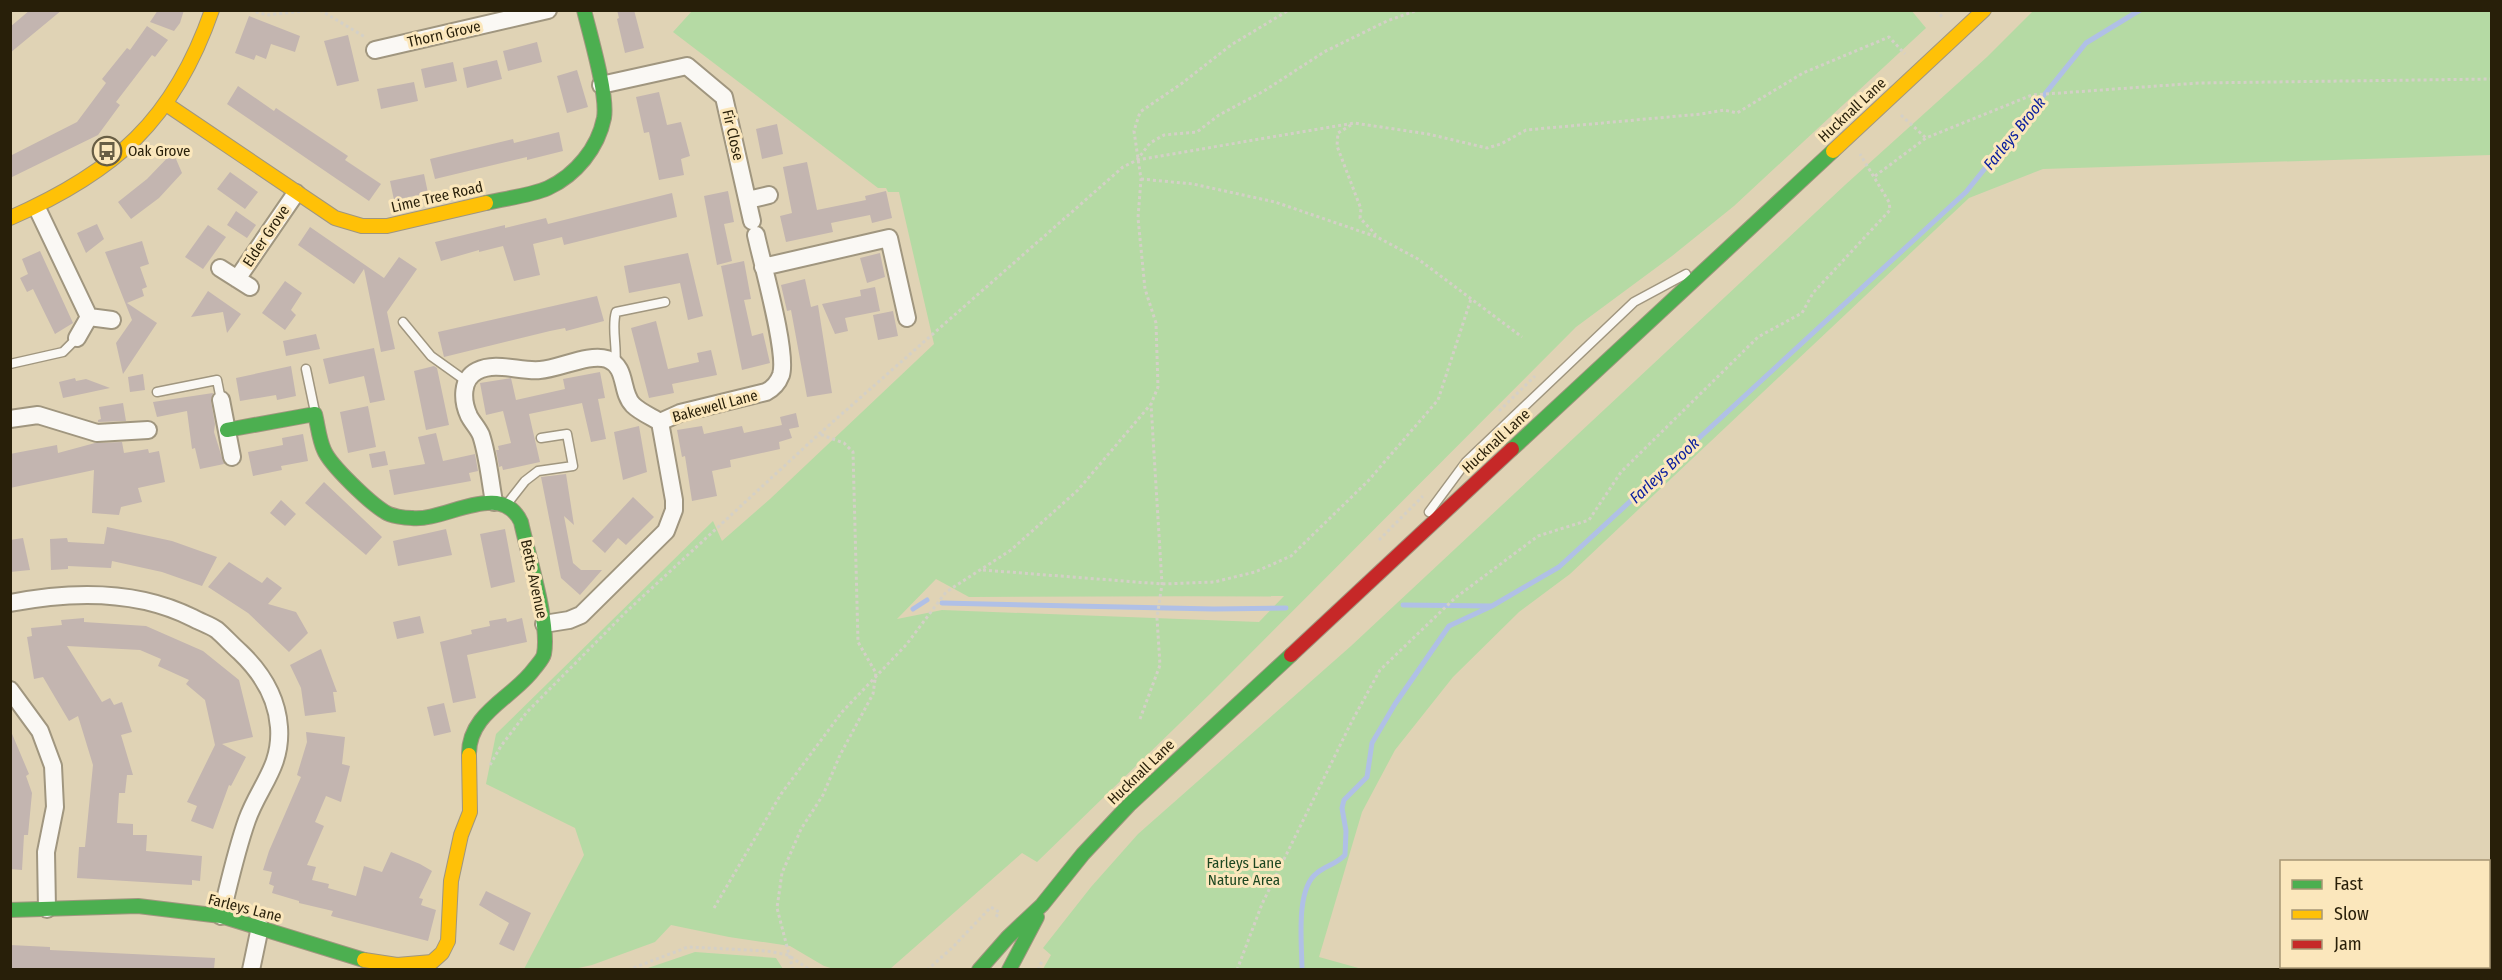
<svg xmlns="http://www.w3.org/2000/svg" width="2502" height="980" viewBox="0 0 2502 980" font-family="'Fira Sans Condensed',sans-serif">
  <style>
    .green { fill: #b5daa4; fill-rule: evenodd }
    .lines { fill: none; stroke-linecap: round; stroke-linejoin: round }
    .stream { stroke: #b0c0e6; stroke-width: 5 }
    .building { fill: #c3b5b0 }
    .lane-casing { stroke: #a0967f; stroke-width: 11 }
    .street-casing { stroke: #a0967f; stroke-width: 20 }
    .fast-casing { stroke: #a0967f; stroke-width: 16 }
    .slow-casing { stroke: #a0967f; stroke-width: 16 }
    .jam-casing { stroke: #a0967f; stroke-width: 16 }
    .path { stroke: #d4d0c7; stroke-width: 3; stroke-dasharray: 3 3; stroke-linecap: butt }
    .lane { stroke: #faf8f4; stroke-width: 8 }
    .street { stroke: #faf8f4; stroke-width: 16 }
    .fast { stroke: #4caf50; stroke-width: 14 }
    .slow { stroke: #ffc107; stroke-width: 14 }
    .jam { stroke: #c62828; stroke-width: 14 }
    .labels { text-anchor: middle; stroke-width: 6; stroke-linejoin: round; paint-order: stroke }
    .street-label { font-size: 15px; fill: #281f09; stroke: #fbe7bc }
    .poi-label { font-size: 15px; fill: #281f09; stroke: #fbe7bc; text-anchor: start }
    .park-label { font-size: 15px; fill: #1d4721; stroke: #fbe7bc }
    .water-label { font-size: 16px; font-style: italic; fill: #0c209e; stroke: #fbe7bc }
  </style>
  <rect width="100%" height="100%" fill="#e0d3b5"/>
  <path class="green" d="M1911 10 1926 28 1734 206 1672 256 1576 327 1212 692 1037 862 1022 853 890 969H834L824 966 790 946 729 937 671 925 655 942 592 965 574 969H524L584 855 575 828 486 784 496 734 713 521 722 541 770 499 934 344 899 192H888L886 188H878L673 32 692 11ZM936 579 969 597 1284 596 1259 622 942 610 897 619Z
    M2034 10 2491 11V155L2043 169 1969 198 1570 574 1519 612 1453 677 1395 750 1362 812 1319 957 1362 969H1043L1051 955 1043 948 1091 887 1138 834 1351 646 1845 185 1987 57Z
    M695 952 776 958 783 969H645Z"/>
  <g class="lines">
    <path class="stream" d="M942 603 1214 609 1286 608
      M1403 605 1491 606
      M913 609 927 600
      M1302 970C1302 945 1295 889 1317 873 1327 865 1335 865 1345 855L1346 831 1342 808 1344 800 1367 777 1372 743 1395 704 1449 626 1492 606 1559 567 1966 192 2086 43 2140 10"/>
  </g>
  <path class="building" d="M30 10H62L10 53V27Z
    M158 10H184L180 23 174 31 150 22Z
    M617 10H634L644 48 625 53 617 19 619 18Z
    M249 16 300 36 295 52 271 44 266 59 256 55 254 60 235 53Z
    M147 26 168 40 155 57 152 55 116 102 120 105 98 135 10 178V156L77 122 106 83 102 79 127 48 130 50Z
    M348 35 359 81 337 86 324 41Z
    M537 42 542 62 508 71 503 51Z
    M497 60 502 79 467 88 463 68Z
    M453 62 457 81 425 88 421 69Z
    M577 70 588 107 567 113 557 76Z
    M414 82 418 101 381 109 377 89Z
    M238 86 274 111 276 108 348 156 345 160 381 184 369 201 227 104Z
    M659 92 667 125 681 122 690 156 681 159 684 175 659 180 649 132 644 133 636 97Z
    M777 124 783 154 762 159 756 129Z
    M559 132 563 151 527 160V157L435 179 430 159 513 139 514 143Z
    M173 152 182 173 159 198 131 219 118 202 147 179Z
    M807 162 817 210 866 200 865 196 886 191 892 218 872 223 870 215 831 223 833 232 786 242 780 216 792 213 783 167Z
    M230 172 258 192 245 209 217 189Z
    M424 174 428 193 394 200 390 181Z
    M728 191 734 222 724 224 732 261 717 265 704 196Z
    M672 193 677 217 564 245 562 237 533 244 540 275 514 281 503 246 479 252V250L441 261 435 242 505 225V228L546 218 548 224Z
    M236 211 256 225 247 238 227 225Z
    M97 224 104 239 86 253 77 233Z
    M208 225 226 237 203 269 185 257Z
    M310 227 384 278 399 257 417 269 387 312 395 349 381 352 364 269 354 284 298 245Z
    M142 241 149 264 140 267 147 287 142 289 144 296 127 303 157 323 123 374 116 343 132 320 105 252Z
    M40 251 73 323 55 334 33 289 27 292 20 278 28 274 22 259Z
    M688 253 703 316 688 320 680 283 629 293 624 266Z
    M880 253 885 277 867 283 860 258Z
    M744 261 751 299 744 300 752 336 763 333 770 363 742 370 721 266Z
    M805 279 811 307 818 305 832 393 807 397 791 310 787 311 781 285Z
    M285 281 302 293 291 310 296 315 285 330 262 313Z
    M875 287 880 311 845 318 848 331 835 334 822 304 861 296 860 290Z
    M208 291 241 314 227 333 223 312 191 317Z
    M597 296 604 321 566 331 565 328 550 331 444 357 438 332Z
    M893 311 898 336 878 340 873 315Z
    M656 321 668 369 699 362 697 353 711 350 717 375 672 384 674 393 649 398 631 328Z
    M316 334 320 349 286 356 283 341Z
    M374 348 385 400 370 403 364 376 329 384 323 359Z
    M291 366 296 396 277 400 276 395 240 401 236 378Z
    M434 366 437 368 449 425 426 430 414 371Z
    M600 372 605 398 598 399 606 439 591 442 582 403 529 414 540 462 503 470 502 466 499 467 496 450H499L498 446 511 443 503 411 486 415 480 383 511 378 516 400 565 389 563 379Z
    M143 374 145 390 130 392 128 377Z
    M75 378 76 381 86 379 110 388 63 398 59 382Z
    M213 393 211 401 215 424 214 432 224 464 200 469 195 448 192 449 187 411 157 417 153 402Z
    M123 403 126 421 98 422V420L101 419 99 407Z
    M368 406 376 447 348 453 340 412Z
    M796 413 799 427 789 429 792 438 779 442 780 449 730 460 731 467 712 471 717 496 692 501 685 456 682 457 677 430 702 426 704 434 742 426 744 433 782 425 780 417Z
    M639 426 647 472 623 480 614 432Z
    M436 433 443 461 475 454 478 471 469 473 471 481 394 495 389 470 425 464 418 437Z
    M303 434 308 461 281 466 282 470 253 476 248 452 283 445 282 438Z
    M122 442 124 453 148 449 149 453 159 451 165 482 138 488 142 502 121 507 119 515 92 513 94 470 10 488V454L57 445 58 453 95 443Z
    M385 451 388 465 372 468 369 454Z
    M566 474 574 525 564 516 573 563 581 570H602L580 595 561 578 541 477Z
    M324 482 382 537 366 555 305 503Z
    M633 497 654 517 626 545 618 538 605 553 592 541Z
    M281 500 296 514 285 526 270 513Z
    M107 527 172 541 217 557 202 586 162 572 112 561 111 568 68 566V569L51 570 50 539 67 538 68 542 104 544Z
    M446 529 452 555 398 566 393 541Z
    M505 529 515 582 491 588 480 534Z
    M23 538 30 570 10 572V540Z
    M229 562 262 583 267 577 282 588 268 604 296 612 308 633 289 652 248 613 208 587Z
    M420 616 424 633 397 639 393 622Z
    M84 618V622L146 626 203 651 239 680 253 737 222 744 246 757 231 786 229 785 213 829 191 821 197 806 187 802 215 745 205 700 186 684 189 680 158 666 161 659 140 650 67 646 102 702 110 698 114 705 122 702 132 732 121 735 133 775H127L125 793H119L117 823 133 824V835H147L146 851 202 856 200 881 192 880V885L77 878 79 847H85L93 765 78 716 69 721 43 677 34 679 27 637 32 636 31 628 62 625 61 620Z
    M506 618 507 622 522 618 527 642 467 655 476 698 453 703 440 642 472 634 471 630 490 626 489 621Z
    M321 649 337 692H333L336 712 305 716 301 688 290 665Z
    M444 703 451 732 434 736 427 707Z
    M10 729 29 774 26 776 32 793 28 835H24L22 870 10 869Z
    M306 732 345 737 342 764 350 766 341 802 326 796 315 822 324 826 307 865 316 867 312 880 329 884 328 888 356 896 364 866 382 872 391 852 420 864 432 871 419 898 423 899 421 905 436 910 428 941 331 916 333 911 299 903V901L272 893 274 886 269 884 272 872 263 870 269 851 301 777 297 775 307 742Z
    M486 891 531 913 514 951 499 944 509 923 479 905Z
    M10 945 50 947V950L215 958 214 969H10Z"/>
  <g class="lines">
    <g class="lane-casing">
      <path id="lane" d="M403 322 431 356 466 381
        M10 364 63 352 77 338
        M615 365C618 348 611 328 616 312L665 302
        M306 369 315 412
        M157 392 217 380 221 400
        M507 504 525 481 538 471 573 466 567 434 541 438
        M1429 512 1466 462 1634 302 1686 274"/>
    </g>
    <g class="street-casing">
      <path id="street" d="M375 50 548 10
        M601 85 687 66 724 97 752 221
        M748 200 769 195
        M37 208 89 317
        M763 267 889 238 907 318
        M220 268 250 287
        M237 279 296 193
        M77 338 89 317 112 320
        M221 400 232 457
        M10 419 38 415 97 433 148 430
        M660 422 680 413 766 392C774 388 778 383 781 375 788 353 762 263 756 235
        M494 502C490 480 488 456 481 435 478 428 472 422 469 416 462 401 461 379 477 371 496 361 520 372 540 370 559 369 589 353 607 359 628 367 620 392 633 405 640 412 652 417 660 422
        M10 603C71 591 136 589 193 618 200 622 210 625 217 630 225 637 232 645 240 652 261 672 277 698 279 727 282 767 259 786 247 820 236 851 229 884 221 916
        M544 624 569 620 581 615 666 531 674 510V500L660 422
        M10 690 40 731 53 766 55 807 46 852 47 909
        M251 970 260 927"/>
    </g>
    <g class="fast-casing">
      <path id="fast" d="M486 203C506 198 530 196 548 188 576 175 598 148 604 118 608 95 590 35 584 10
        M227 430 315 414C318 426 319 439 324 450 330 465 370 503 385 512 391 516 404 518 412 518 445 522 501 479 521 522 528 555 550 623 544 654 543 659 537 665 534 669 513 698 468 713 469 755
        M1512 449 1833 151
        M10 910 138 906 221 916 364 960
        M979 970 1008 937 1042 905 1083 854 1129 805 1291 655
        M1009 970 1037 917"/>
    </g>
    <g class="slow-casing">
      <path id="slow" d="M166 104 335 218 362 226H387L486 203
        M1833 151 1984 10
        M10 218C115 172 174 120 212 10
        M364 960 397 965 432 962 442 953 448 941 451 881 461 835 470 812 469 755"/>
    </g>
    <g class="jam-casing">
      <path id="jam" d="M1291 655 1512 449"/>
    </g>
    <path class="path" d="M250 10 267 15 312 10
      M320 10 365 37
      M1936 10 1943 18
      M1901 115 1926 138
      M1351 125 1338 133 1337 146 1361 209 1360 218 1376 235
      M1137 160 1354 123 1428 134 1487 148 1501 144 1526 130 1701 114 1724 110 1737 113 1803 73 1889 37 1905 54
      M1875 176 1926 138 2032 95 2199 83 2492 79
      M1141 179 1193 184 1275 202 1377 237 1418 259 1522 337
      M1499 411 1535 376
      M1379 540 1423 496
      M983 570 1162 584 1214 582 1255 572 1291 556 1368 481 1438 400 1471 299
      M1140 719 1160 665 1157 618 1162 584 1151 404
      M490 765 501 746 527 712 627 611 819 434 1123 167 1137 160 1150 143 1164 135 1197 132 1219 115 1264 91 1324 52 1387 21 1418 10
      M714 908 781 794 842 712 906 645 946 592 1011 550 1078 490 1151 404 1158 387 1156 323 1145 289 1138 218 1141 179 1134 131 1140 112 1181 84 1231 45 1289 10
      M628 970 688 947 767 951 788 955 810 970
      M793 970 777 908 782 873 801 829 823 795 840 755 873 694 876 673 858 642 853 452 844 443 819 434
      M927 970 951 949 991 907 999 912 996 917
      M1038 970 1042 961
      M1237 970 1262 904 1352 721 1380 670 1455 598 1538 536 1589 520 1621 472 1758 337 1802 313 1813 293 1890 210 1889 202 1860 154"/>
    <use href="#lane" class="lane"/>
    <use href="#street" class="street"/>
    <use href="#fast" class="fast"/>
    <use href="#slow" class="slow"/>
    <use href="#jam" class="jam"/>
  </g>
  <defs>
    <g id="bus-ring" transform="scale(1.5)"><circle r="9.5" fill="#fbe7bc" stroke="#685e45" stroke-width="1.5"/><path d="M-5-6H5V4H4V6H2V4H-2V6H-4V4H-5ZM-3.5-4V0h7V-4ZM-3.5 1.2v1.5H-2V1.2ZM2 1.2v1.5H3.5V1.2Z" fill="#685e45"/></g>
  </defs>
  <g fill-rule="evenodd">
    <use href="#bus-ring" x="107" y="151"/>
  </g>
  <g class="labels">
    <g class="street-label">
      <text transform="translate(444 34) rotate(-13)" y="5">Thorn Grove</text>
      <text transform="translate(1852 110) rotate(-43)" y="5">Hucknall Lane</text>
      <text transform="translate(733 135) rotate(77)" y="5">Fir Close</text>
      <text transform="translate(437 197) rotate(-13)" y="5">Lime Tree Road</text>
      <text transform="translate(266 236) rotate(-56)" y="5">Elder Grove</text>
      <text transform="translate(715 406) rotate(-15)" y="5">Bakewell Lane</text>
      <text transform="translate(1496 441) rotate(-43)" y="5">Hucknall Lane</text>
      <text transform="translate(534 579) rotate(78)" y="5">Betts Avenue</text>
      <text transform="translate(1141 772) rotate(-44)" y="5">Hucknall Lane</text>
      <text transform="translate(245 908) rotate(14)" y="5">Farleys Lane</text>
    </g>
    <g class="poi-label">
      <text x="128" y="156">Oak Grove</text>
    </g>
    <g class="park-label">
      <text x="1244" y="868">Farleys Lane<tspan x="1244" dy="17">Nature Area</tspan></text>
    </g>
    <g class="water-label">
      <text transform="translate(2014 133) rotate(-51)" y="6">Farleys Brook</text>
      <text transform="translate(1664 470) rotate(-43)" y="6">Farleys Brook</text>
    </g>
  </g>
  <rect width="2502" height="980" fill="none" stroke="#281f09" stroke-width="24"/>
  <rect x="2280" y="860" width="210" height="108" fill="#fbe7bc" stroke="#a79774" stroke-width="1.5"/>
  <rect x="2292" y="880" width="30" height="9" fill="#4caf50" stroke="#a79774" stroke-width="1.5"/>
  <text x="2334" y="890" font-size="18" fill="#281f09">Fast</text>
  <rect x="2292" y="910" width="30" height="9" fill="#ffc107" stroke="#a79774" stroke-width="1.5"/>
  <text x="2334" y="920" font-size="18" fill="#281f09">Slow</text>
  <rect x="2292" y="940" width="30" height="9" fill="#c62828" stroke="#a79774" stroke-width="1.5"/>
  <text x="2334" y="950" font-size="18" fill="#281f09">Jam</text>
</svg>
